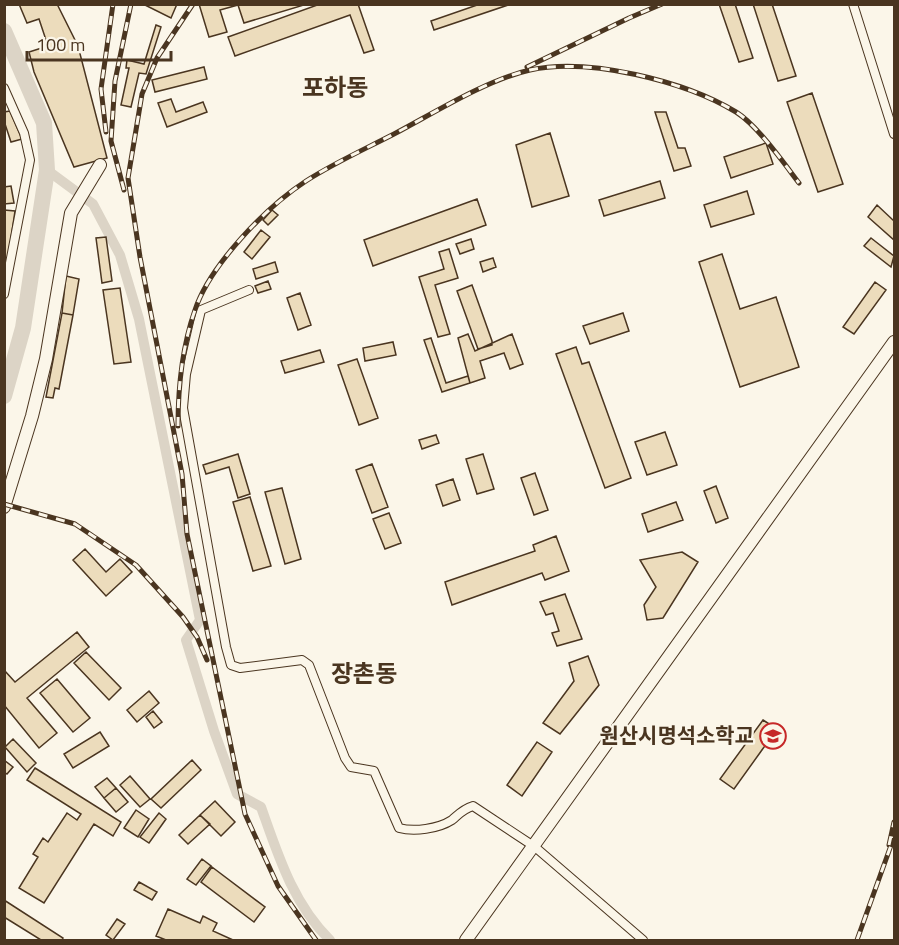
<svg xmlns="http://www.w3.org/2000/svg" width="899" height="945" viewBox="0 0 899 945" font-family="'Titillium Web','Noto Sans KR',sans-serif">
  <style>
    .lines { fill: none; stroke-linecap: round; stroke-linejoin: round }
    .canal { stroke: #dcd4c6; stroke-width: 10 }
    .river { stroke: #dcd4c6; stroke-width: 16 }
    .building { fill: #ecdcbc; stroke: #4a3520; stroke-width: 1.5 }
    .street-casing { stroke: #4a3520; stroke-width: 10 }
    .secondary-casing { stroke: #4a3520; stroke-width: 14 }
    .street { stroke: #fbf6e9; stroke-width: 8 }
    .secondary { stroke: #fbf6e9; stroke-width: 12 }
    .rail-casing { stroke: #4a3520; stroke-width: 5 }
    .rail { stroke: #fbf6e9; stroke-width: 3; stroke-dasharray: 9; stroke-linecap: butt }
    .labels { text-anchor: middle; stroke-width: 4.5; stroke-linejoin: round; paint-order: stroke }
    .poi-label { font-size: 21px; font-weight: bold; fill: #4a3520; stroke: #fbf6e9; text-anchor: end }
    .quarter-label { font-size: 24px; font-weight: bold; fill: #4a3520; stroke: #fbf6e9 }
  </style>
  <rect width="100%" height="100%" fill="#fbf6e9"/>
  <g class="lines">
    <path class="canal" d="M47 170 93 204 120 255 139 319 200 620 186 640 214 731 237 794 261 807C278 855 293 904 330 940"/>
    <path class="river" d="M4 31 44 123 47 170 23 328 4 396"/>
  </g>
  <path class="building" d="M19 4H57L78 46 107 158 74 167 34 72 29 52 48 46 39 19 27 23Z
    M143 4H177L171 18Z
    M199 4H303L304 5 244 23 238 5 220 10 227 32 209 37Z
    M320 4H358L374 50 364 53 350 15 235 56 228 37Z
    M480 4H511L434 30 431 21Z
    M719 4H735L753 58 739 62Z
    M753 4H772L796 76 778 81Z
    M156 25 161 27 146 74 139 73 131 107 121 105 129 68H126L127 60 144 64Z
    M204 67 207 79 155 92 152 80Z
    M812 93 843 184 818 192 787 102Z
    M171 99 176 112 203 102 207 112 167 127 158 103Z
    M10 111 22 139 11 142 4 121V112Z
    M655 112H666L678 148H685L691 166 674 171Z
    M550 133 569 196 532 207 516 145Z
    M766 143 773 164 731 178 724 157Z
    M660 181 665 198 604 216 599 200Z
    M11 186 14 203 4 204V187Z
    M747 191 754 214 711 227 704 205Z
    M477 199 486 225 373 266 364 240Z
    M877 205 894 221V240L868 217Z
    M4 210 15 211 6 272H4Z
    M272 210 278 215 268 225 263 220Z
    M261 230 270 237 252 259 244 252Z
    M106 237 112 281 102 283 96 238Z
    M871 238 894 256 891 267 864 246Z
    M471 239 474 249 460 254 456 244Z
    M449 249 458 278 435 285 450 334 438 337 419 277 444 269 439 252Z
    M722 254 740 309 776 297 799 367 740 387 699 262Z
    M493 258 496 267 483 272 480 262Z
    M275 262 278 272 256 279 253 269Z
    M66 276 79 279 73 315 62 313Z
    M268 281 271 289 258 293 255 286Z
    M875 282 886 290 854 334 843 327Z
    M472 285 492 341V345L478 349 457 291Z
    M120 288 131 362 114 364 103 290Z
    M300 293 311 325 298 330 287 298Z
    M62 313 73 315 59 389 55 388 53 398 46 397Z
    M623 313 629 331 590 344 583 326Z
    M468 334 475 351 512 334 523 364 510 369 504 353 480 361 485 378 470 383 458 338Z
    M431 338 446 383 468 376 470 383 442 392 424 340Z
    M393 342 396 355 365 361 363 348Z
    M576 347 582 364 589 362 631 478 605 488 556 354Z
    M320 350 324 362 285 373 281 361Z
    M357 359 378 418 359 425 338 365Z
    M665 432 677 465 647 475 635 442Z
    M436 435 439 443 422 449 419 440Z
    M238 454 250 494 238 498 229 467 206 474 203 465Z
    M483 454 494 489 477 494 466 459Z
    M372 464 388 507 372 513 356 470Z
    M535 473 548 510 534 515 521 478Z
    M453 479 460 500 443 506 436 485Z
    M716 486 728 518 716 523 704 491Z
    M282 488 301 559 285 564 265 492Z
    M250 497 271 566 253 571 233 502Z
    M676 502 683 520 648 532 642 514Z
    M389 513 401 543 385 549 373 519Z
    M556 536 569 571 545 580 542 573 452 605 445 582 535 551 533 545Z
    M85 549 106 572 120 559 132 572 106 596 73 560Z
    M682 552 698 562 663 618 647 620 644 605 656 587 640 560Z
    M565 594 582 639 557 646 552 633 559 631 553 613 546 615 540 602Z
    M77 632 89 647 27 698 57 733 39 748 4 705V670L15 682Z
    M86 652 121 688 109 700 74 663Z
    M588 656 599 685 560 734 543 723 574 681 569 663Z
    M57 679 90 718 73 732 40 693Z
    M149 691 159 703 137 722 127 710Z
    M153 711 162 722 154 728 146 717Z
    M763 720 777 729 734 789 720 779Z
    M100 732 109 746 73 768 64 754Z
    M13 739 36 763 27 772 5 747Z
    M537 742 552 752 522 796 507 785Z
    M4 760 13 767 7 774 4 772Z
    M192 760 201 770 161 808 151 799Z
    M35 768 121 822 113 836 94 824 44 903 19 888 38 857 33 854 43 838 48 842 67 813 77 820 81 814 27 780Z
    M130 776 150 799 140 807 120 785Z
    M107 778 116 788 104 798 95 787Z
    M116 788 128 802 116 812 104 798Z
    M215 801 235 822 221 836 200 815Z
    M136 810 149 819 138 837 124 828Z
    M159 813 166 819 149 843 140 837Z
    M200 815 210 824 188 844 179 835Z
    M202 859 211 866 196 885 187 879Z
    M212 867 265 907 254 922 201 882Z
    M139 882 157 892 152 900 134 890Z
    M4 900 63 938 62 940H41L4 917Z
    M168 909 200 923 203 916 217 923 213 931 233 940H166L156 936Z
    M117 919 125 924 113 940 106 935Z"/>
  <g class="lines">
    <g class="street-casing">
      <path id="street" d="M853 4 894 134
        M4 88 24 133 30 160 4 294
        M249 290 201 310 186 374 183 408 226 647 231 665 240 668 302 660 309 665 345 758 351 767 374 771 399 828C414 832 438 829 452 820 459 814 463 809 473 806L535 847 643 940"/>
    </g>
    <g class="secondary-casing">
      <path id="secondary" d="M4 507 32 416 46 359 71 213 100 165
        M466 940 894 342"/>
    </g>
    <use href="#street" class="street"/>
    <use href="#secondary" class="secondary"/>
    <g class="rail-casing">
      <path id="rail" d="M193 4 157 58 142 94 128 178 140 257 182 474 187 534 245 814 278 886 316 940
        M527 67 629 18 662 4
        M106 132 101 89 113 4
        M124 190 111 141 115 81 131 4
        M178 426C178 388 182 347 195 310 210 265 266 207 306 181 334 163 365 149 394 134 434 113 486 80 530 70 588 57 685 81 736 112 757 125 783 162 799 183
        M4 504 75 524 136 565 183 617 197 637 207 660
        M889 845 894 822
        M857 940 894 837"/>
    </g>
    <use href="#rail" class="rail"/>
  </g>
  <defs>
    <g id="school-ring" transform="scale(1.35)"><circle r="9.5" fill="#fbf6e9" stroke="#c62828" stroke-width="1.5"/><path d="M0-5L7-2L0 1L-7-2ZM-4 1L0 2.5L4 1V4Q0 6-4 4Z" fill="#c62828"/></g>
  </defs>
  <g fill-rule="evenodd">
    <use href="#school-ring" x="773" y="736"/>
  </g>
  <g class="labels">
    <g class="poi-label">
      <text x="754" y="743">원산시명석소학교</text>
    </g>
    <g class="quarter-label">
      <text x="335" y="96">포하동</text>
      <text x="364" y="682">장촌동</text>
    </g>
  </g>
  <rect width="899" height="945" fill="none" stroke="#4a3520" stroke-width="12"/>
  <path d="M27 51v9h144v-9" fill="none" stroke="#4a3520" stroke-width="3"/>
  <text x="36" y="51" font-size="18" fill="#4a3520" stroke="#fbf6e9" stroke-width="4.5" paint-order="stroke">100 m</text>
</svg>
